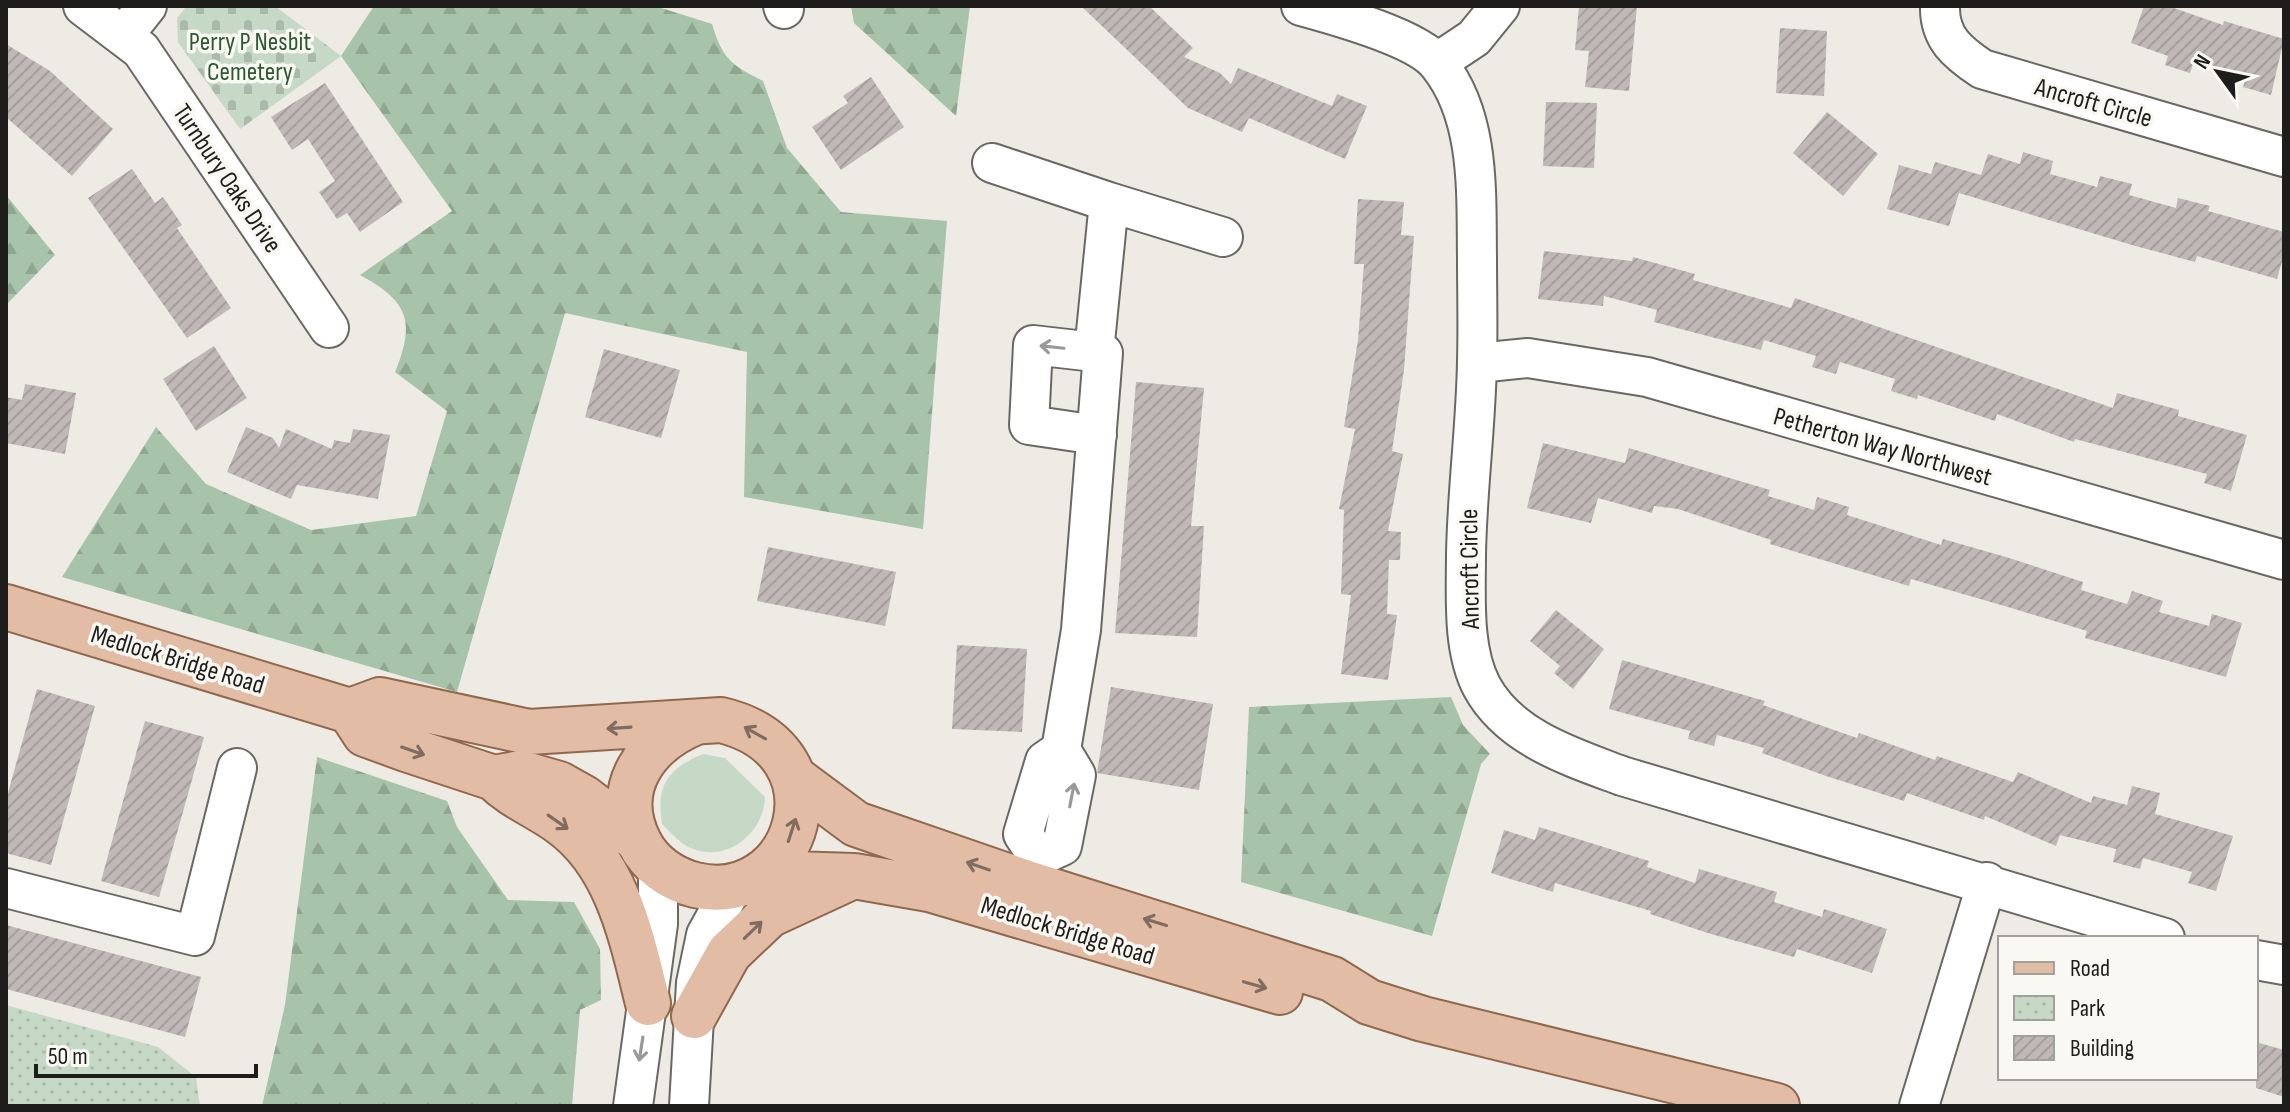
<svg xmlns="http://www.w3.org/2000/svg" width="2290" height="1112" viewBox="0 0 2290 1112" font-family="'Sofia Sans Condensed',sans-serif">
  <style>
    .grass { fill: #c6d9c7 }
    .forest { fill: url(#forest-firs) }
    .cemetery { fill: url(#cemetery-stones) }
    .park { fill: url(#park-dots) }
    .building { fill: url(#building-hatch) }
    .lines { fill: none; stroke-linecap: round; stroke-linejoin: round }
    .minor-casing { stroke: #696862; stroke-width: 42 }
    .major-casing { stroke: #90684e; stroke-width: 48 }
    .minor { stroke: #fff; stroke-width: 38 }
    .major { stroke: #e2bca5; stroke-width: 44 }
    .oneway { stroke: #9a9998 }
    .oneway2 { stroke: #806c60 }
    .labels { text-anchor: middle; stroke-width: 7; stroke-linejoin: round; paint-order: stroke }
    .park-label { font-size: 26px; fill: #2e5834; stroke: #faf8f2 }
    .street-label { font-size: 26px; fill: #1e1d1b; stroke: #faf8f2 }
  </style>
  <defs>
    <pattern id="forest-firs" width="22" height="20" patternUnits="userSpaceOnUse" patternTransform="scale(2)"><rect width="22" height="20" fill="#a7c3a9"/><path d="M5 1l3.5 6h-7zM16 11l3.5 6h-7z" fill="#8fa791"/></pattern>
    <pattern id="cemetery-stones" width="16" height="16" patternUnits="userSpaceOnUse" patternTransform="scale(2)"><rect width="16" height="16" fill="#c6d9c7"/><path d="M2 7V4a2 2 0 0 1 4 0v3zM10 15v-3a2 2 0 0 1 4 0v3z" fill="#aabaaa"/></pattern>
    <pattern id="park-dots" width="8" height="8" patternUnits="userSpaceOnUse" patternTransform="scale(2)"><rect width="8" height="8" fill="#c6d9c7"/><path d="M2 2h.1M6 6h.1" fill="none" stroke="#aabaaa" stroke-width="1.8" stroke-linecap="round"/></pattern>
    <pattern id="building-hatch" width="6" height="6" patternUnits="userSpaceOnUse" patternTransform="scale(2)"><rect width="6" height="6" fill="#c0b8b7"/><path d="M-1 1l2-2M0 6l6-6M5 7l2-2" fill="none" stroke="#a59e9d"/></pattern>
  </defs>
  <rect width="100%" height="100%" fill="#edebe4"/>
  <path class="grass" d="M703 754 725 758 765 797C764 835 723 867 685 845 677 840 669 831 662 824 656 786 667 769 703 754Z"/>
  <path class="forest" d="M374 6H655L712 24C722 58 731 65 763 81L787 148 841 212 947 221 923 529 744 497 747 352 565 313 457 692 62 577 156 427 206 484 311 530 416 516 447 411 395 372C416 321 408 301 360 275L452 211 341 56Z
    M851 6H970L956 116 854 23Z
    M6 195 55 255 6 305Z
    M1451 697 1463 725 1490 754 1481 764 1432 936 1241 882 1249 707Z
    M317 757 447 801 457 827 508 900 574 902 600 949 601 1000 580 1010 572 1106H262L285 1005Z"/>
  <path class="cemetery" d="M187 6H275L341 56 240 129 178 42 177 18Z"/>
  <path class="park" d="M6 1005 158 1047 196 1077 200 1106H6Z"/>
  <path class="building" d="M1081 6H1149L1193 48 1184 57 1220 73 1231 84 1238 68 1332 106 1337 94 1367 106 1345 159 1249 118 1242 132 1188 108Z
    M1579 6H1637L1629 91 1585 87 1589 51 1575 50Z
    M2144 6H2168L2223 25 2224 21 2284 39 2271 95 2243 87 2246 77 2194 61 2190 73 2165 65 2168 56 2131 43Z
    M1780 28 1827 31 1824 96 1776 93Z
    M6 44 50 71 113 129 72 176 6 117Z
    M871 77 904 127 841 170 812 127 848 103 843 96Z
    M325 83 403 202 360 232 347 213 337 219 319 192 335 181 308 139 292 150 271 117Z
    M1546 102 1597 103 1594 168 1543 166Z
    M1827 112 1878 154 1843 196 1793 153Z
    M2023 152 2053 161 2050 174 2097 187 2100 176 2132 184 2129 195 2176 208 2178 198 2210 206 2208 211 2284 232V254L2277 279 2197 256 2195 262 2132 245 1959 193 1949 226 1887 209 1899 165 1931 174 1935 162 1981 175 1988 154 2020 164Z
    M132 169 155 203 163 197 182 225 177 228 231 308 187 338 88 198Z
    M1358 199 1404 202 1401 235 1414 236 1404 370 1392 451 1403 454 1388 531 1401 532 1400 560H1389L1387 614 1397 615 1388 680 1341 674 1351 595 1341 594 1344 510 1339 509 1355 429 1344 427 1358 340 1364 264H1354Z
    M1544 251 1632 261 1633 257 1695 274 1693 280 1791 308 1795 298 2113 408 2117 393 2179 410 2178 416 2247 435 2231 491 2204 483 2207 474 2075 439 2074 442 1997 414 1995 421 1918 395 1917 399 1891 391 1895 379 1840 362 1836 374 1812 367 1816 356 1764 340 1761 350 1654 322 1657 310 1604 296 1603 306 1538 299Z
    M214 346 247 398 196 431 163 379Z
    M604 349 680 370 661 438 585 417Z
    M1136 382 1204 388 1191 526H1204L1197 637 1115 633Z
    M25 384 76 393 65 454 6 443V397L22 400Z
    M246 427 273 438 279 448 286 429 332 449 334 440 350 443 353 429 390 435 378 499 297 485 291 499 227 472Z
    M1543 443 1625 463 1629 448 1770 490 1768 496 1814 510 1817 497 1849 507 1847 515 1941 545 1943 539 2006 557 2083 582 2081 590 2127 604 2132 591 2163 601 2159 612 2209 626 2212 614 2242 623 2226 677 2085 638 2087 631 2008 607 1911 579 1909 586 1770 544 1771 540 1678 509 1654 506 1652 513 1598 498 1591 523 1527 508Z
    M768 547 896 572 885 626 757 601Z
    M1556 610 1604 649 1573 689 1554 673 1560 666 1530 641Z
    M957 645 1027 649 1022 732 952 729Z
    M1622 660 1765 701 1763 705 1857 738 1859 733 1935 760 1937 756 2013 782 2018 772 2091 803 2093 796 2127 805 2132 786 2160 793 2155 814 2233 836 2216 891 2188 883 2192 872 2143 858 2140 869 2113 862 2116 849 2060 835 2056 846 1985 816 1984 820 1907 793 1904 801 1826 776 1762 753 1764 748 1717 735 1714 746 1688 739 1690 731 1609 709Z
    M1111 687 1213 704 1199 790 1097 773Z
    M37 689 95 706 51 865 6 853V800Z
    M145 721 204 737 159 897 101 881Z
    M1539 827 1649 861 1647 867 1695 883 1699 869 1777 892 1774 902 1822 917 1824 909 1887 929 1872 973 1797 949 1794 957 1711 934 1650 914 1651 911 1555 883 1553 892 1491 873 1504 830 1535 840Z
    M6 925 201 977 185 1037 6 989Z
    M2256 1042 2284 1050V1097L2256 1088Z"/>
  <g class="lines">
    <g class="minor-casing">
      <path id="minor" d="M83 6 141 50 329 328
        M783 6 784 9
        M1301 6C1334 15 1419 38 1439 65 1481 118 1476 194 1477 258 1477 292 1478 327 1477 361 1476 426 1467 490 1466 555 1466 596 1462 650 1482 687 1510 738 1571 757 1622 776L2165 938
        M1940 6C1939 38 1958 53 1982 69L2284 157
        M124 35 147 6
        M1438 62 1474 38 1500 6
        M992 163 1109 202 1094 352
        M1109 202 1223 237
        M1478 363 1528 358 1647 377 2284 560
        M1061 750 1081 630 1103 353 1033 345 1029 425 1097 435
        M6 888 195 936 237 768
        M1022 912 1038 857 1023 834 1045 761 1061 750 1076 775 1062 846 1038 857
        M2256 960 2284 965
        M633 1106 658 924V867
        M689 1106 696 983 706 935 733 886
        M1919 1106 1987 882"/>
    </g>
    <g class="major-casing">
      <path id="major" d="M6 607 350 711 365 734 406 749 494 778 521 773 559 784 584 798 637 839
        M350 711 380 700 529 732 721 720C850 751 798 910 695 885 671 879 650 864 639 842 612 788 646 742 696 722
        M494 778C514 798 538 806 561 823 618 864 632 939 648 1003
        M794 778 856 824 1030 884 1332 979 1369 1002 1423 1019 1777 1106
        M762 873 854 876 929 889 1280 992
        M694 1016 729 953 769 915 847 879"/>
    </g>
    <use href="#minor" class="minor"/>
    <use href="#major" class="major"/>
  </g>
  <defs><path id="oneway-shaft" d="M-6 0H5M1.5-3L5.5 0L1.5 3" fill="none" stroke-width="1.6" stroke-linecap="round" stroke-linejoin="round" transform="scale(2)"/></defs>
  <g class="oneway">
    <use href="#oneway-shaft" transform="translate(1052 347) rotate(-174)"/>
    <use href="#oneway-shaft" transform="translate(1072 795) rotate(-79)"/>
    <use href="#oneway-shaft" transform="translate(641 1049) rotate(99)"/>
  </g>
  <g class="oneway2">
    <use href="#oneway-shaft" transform="translate(619 728) rotate(176)"/>
    <use href="#oneway-shaft" transform="translate(755 733) rotate(-151)"/>
    <use href="#oneway-shaft" transform="translate(413 751) rotate(19)"/>
    <use href="#oneway-shaft" transform="translate(558 822) rotate(35)"/>
    <use href="#oneway-shaft" transform="translate(792 830) rotate(-72)"/>
    <use href="#oneway-shaft" transform="translate(978 866) rotate(-161)"/>
    <use href="#oneway-shaft" transform="translate(1155 922) rotate(-163)"/>
    <use href="#oneway-shaft" transform="translate(753 930) rotate(-44)"/>
    <use href="#oneway-shaft" transform="translate(1255 985) rotate(16)"/>
  </g>
  <g class="labels">
    <g class="park-label">
      <text x="250" y="50">Perry P Nesbit<tspan x="250" dy="30">Cemetery</tspan></text>
    </g>
    <g class="street-label">
      <text transform="translate(2094 102) rotate(16)" y="9">Ancroft Circle</text>
      <text transform="translate(228 178) rotate(56)" y="9">Turnbury Oaks Drive</text>
      <text transform="translate(1883 446) rotate(16)" y="9">Petherton Way Northwest</text>
      <text transform="translate(1469 569) rotate(-91)" y="9">Ancroft Circle</text>
      <text transform="translate(178 659) rotate(17)" y="9">Medlock Bridge Road</text>
      <text transform="translate(1068 930) rotate(17)" y="9">Medlock Bridge Road</text>
    </g>
  </g>
  <rect width="2290" height="1112" fill="none" stroke="#1e1d1b" stroke-width="16"/>
  <rect x="1998" y="936" width="260" height="144" fill="#faf8f2" stroke="#a2a09c" stroke-width="2"/>
  <rect x="2014" y="962" width="40" height="12" fill="#e2bca5" stroke="#a2a09c" stroke-width="2"/>
  <text x="2070" y="976" font-size="24" fill="#1e1d1b">Road</text>
  <rect x="2014" y="996" width="40" height="24" fill="url(#park-dots)" stroke="#a2a09c" stroke-width="2"/>
  <text x="2070" y="1016" font-size="24" fill="#1e1d1b">Park</text>
  <rect x="2014" y="1036" width="40" height="24" fill="url(#building-hatch)" stroke="#a2a09c" stroke-width="2"/>
  <text x="2070" y="1056" font-size="24" fill="#1e1d1b">Building</text>
  <g transform="translate(2218 72) rotate(303)" stroke="#faf8f2" stroke-width="6" paint-order="stroke">
  <path d="M0-6L14 30L0 20L-14 30Z" fill="#1e1d1b"/>
  <text y="-12" font-size="22" font-weight="bold" text-anchor="middle" fill="#1e1d1b">N</text>
  </g>
  <path d="M36 1064v12h220v-12" fill="none" stroke="#1e1d1b" stroke-width="4"/>
  <text x="48" y="1064" font-size="24" fill="#1e1d1b" stroke="#faf8f2" stroke-width="6" paint-order="stroke">50 m</text>
</svg>
